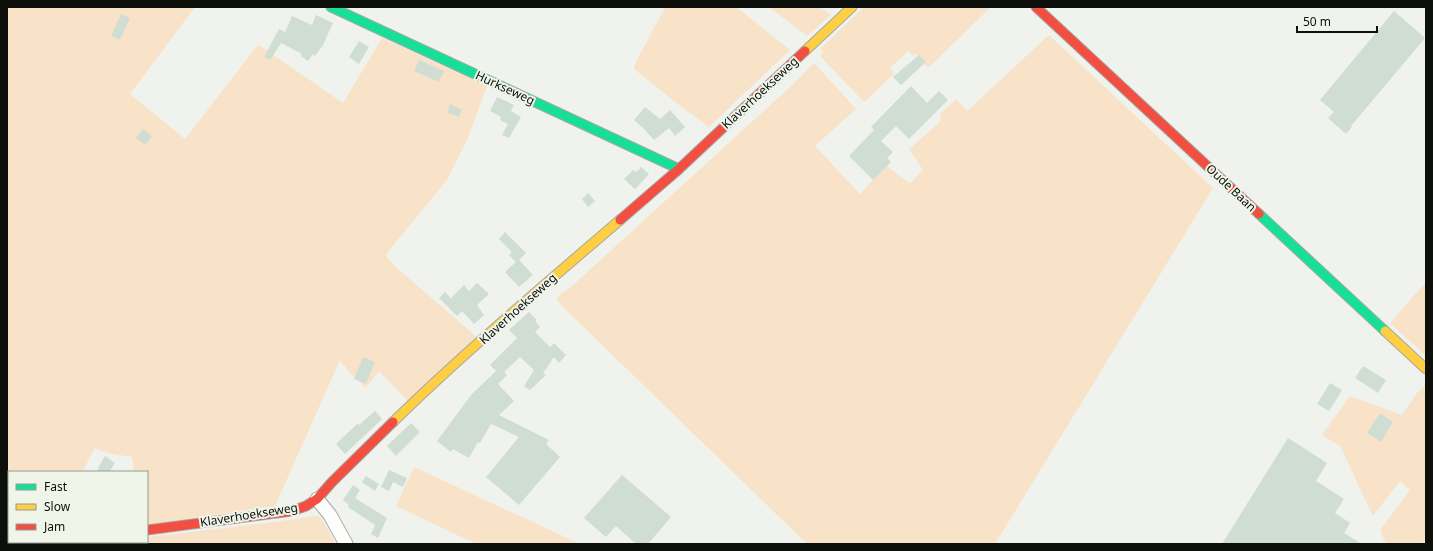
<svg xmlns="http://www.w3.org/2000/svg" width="1433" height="551" viewBox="0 0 1433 551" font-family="'Noto Sans',sans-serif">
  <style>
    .green { fill: #f8e3c8 }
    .building { fill: #cfddd3 }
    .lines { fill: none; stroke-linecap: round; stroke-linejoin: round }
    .street-casing { stroke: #a6a7a3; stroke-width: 15 }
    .fast-casing { stroke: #a6a7a3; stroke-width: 11 }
    .slow-casing { stroke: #a6a7a3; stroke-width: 11 }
    .jam-casing { stroke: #a6a7a3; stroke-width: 11 }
    .street { stroke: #fdfdfc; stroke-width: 13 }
    .fast { stroke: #16e098; stroke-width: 9 }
    .slow { stroke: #ffcf43; stroke-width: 9 }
    .jam { stroke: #f24e42; stroke-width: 9 }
    .labels { text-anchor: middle; stroke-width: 4; stroke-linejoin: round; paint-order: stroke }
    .street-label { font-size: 12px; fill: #0d0f0b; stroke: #f0f5ea }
  </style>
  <rect width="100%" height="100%" fill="#f0f2ed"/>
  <path class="green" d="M7 7H195L130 94 185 139 257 46 259 45 343 103 382 38 487 86 467 140 447 180 391 248 386 256 398 269 478 338 408 401 379 371 366 388 350 373 340 360 275 506 147 525V472H134L132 457 107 453 95 448 82 472H9V528L7 527Z
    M665 7H736L790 50 709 127 675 102 634 69V66Z
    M769 7H820L831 15 807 36Z
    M864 7H991L928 68 916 54 913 56 908 51 890 68 895 73 864 102 820 56 823 52 821 48Z
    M1049 35 1213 188 995 544H807L562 306 557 300 558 296 572 286 789 88 814 63 856 109 815 146 860 194 886 166 910 183 923 170 909 149 940 122 941 113 956 99 967 111Z
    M1426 282V356L1390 323Z
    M1426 384V537L1422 544H1386L1380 530 1410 490 1400 481 1373 516 1340 446 1322 435 1350 396 1402 415 1417 393Z
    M414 467 580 544H476L396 506Z
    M315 516 319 517 322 519 336 544H142V542H147V537L267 523Z"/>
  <path class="building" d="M1394 11 1425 38 1351 126 1352 127 1346 134 1328 118 1334 112 1320 100Z
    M121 14 130 18 120 40 111 36Z
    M316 15 333 23 323 45 315 56 313 54 308 61 301 56 302 54 281 43 270 60 264 57 279 29 285 32 292 16 312 25Z
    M359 41 369 47 359 64 349 57Z
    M919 55 926 62 901 85 893 77Z
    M419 60 444 71 439 82 414 71Z
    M911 86 927 103 939 91 948 100 909 139 896 126 881 141 893 152 887 158 891 162 873 180 849 156 874 130 871 127Z
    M497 97 514 105 511 111 521 117 509 138 502 135 508 124 500 120 501 117 490 111Z
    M450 104 462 110 459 117 447 112Z
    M645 107 660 119 670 110 685 127 675 136 669 128 654 140 644 129 634 120Z
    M143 129 152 136 145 145 136 138Z
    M641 167 649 174 635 189 624 179 633 170 636 172Z
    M588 193 595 201 588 207 582 199Z
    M505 232 526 253 519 260 533 275 519 287 505 272 516 262 509 255 512 252 499 239Z
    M477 283 489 294 477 305 484 315 474 324 462 311 457 316 439 298 445 292 453 301 451 298 464 285 469 291Z
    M529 312 537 320 535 321 540 327 535 332 550 347 554 343 566 355 559 363 554 357 543 373 546 375 530 390 524 386 534 370 520 357 504 372 507 375 498 384 514 401 499 415 549 440 546 444 560 457 519 505 486 477 519 437 491 424 480 443 478 442 469 458 453 449 451 452 437 441 472 394 496 371 490 365 517 338 509 330Z
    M363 357 375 362 366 384 354 379Z
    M1363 366 1386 380 1378 393 1355 378Z
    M1330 383 1342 390 1329 411 1317 404Z
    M375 411 382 419 345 454 336 444 358 423 359 425Z
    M1380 413 1393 422 1381 442 1367 433Z
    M411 423 420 432 396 456 387 446Z
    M1288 438 1327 463 1316 481 1344 499 1335 513 1350 523 1344 533 1362 544H1222Z
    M105 456 115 463 109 472H97L99 469 98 468Z
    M389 470 407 478 403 487 393 482 389 491 381 487Z
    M622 475 671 517 648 544H636L616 526 606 537 584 518Z
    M366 476 379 484 375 491 362 482Z
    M353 485 360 490 355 498 387 518 378 538 371 534 375 525 348 507 349 505 343 500Z"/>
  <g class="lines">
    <g class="street-casing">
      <path id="street" d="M317 499 330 515 346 544
        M7 533 9 534
        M34 542 49 544 61 542"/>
    </g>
    <g class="fast-casing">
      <path id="fast" d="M331 7 679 169
        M1259 214 1385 331"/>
    </g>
    <g class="slow-casing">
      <path id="slow" d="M805 51 852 7
        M1385 331 1426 369
        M393 422C466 351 543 286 620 220"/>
    </g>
    <g class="jam-casing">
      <path id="jam" d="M1036 7 1259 214
        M620 220 679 169 805 51
        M147 530 292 511 306 506 317 499 332 482 393 422"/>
    </g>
    <use href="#street" class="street"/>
    <use href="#fast" class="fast"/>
    <use href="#slow" class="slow"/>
    <use href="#jam" class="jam"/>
  </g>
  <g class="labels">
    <g class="street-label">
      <text transform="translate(505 88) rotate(25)" y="4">Hurkseweg</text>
      <text transform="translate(760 93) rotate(-43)" y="4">Klaverhoekseweg</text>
      <text transform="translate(1231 188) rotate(43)" y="4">Oude Baan</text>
      <text transform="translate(518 309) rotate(-42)" y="4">Klaverhoekseweg</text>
      <text transform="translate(249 515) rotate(-9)" y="4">Klaverhoekseweg</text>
    </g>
  </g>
  <rect width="1433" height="551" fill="none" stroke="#0d0f0b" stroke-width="16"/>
  <rect x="8" y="471" width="140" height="72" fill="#f0f5ea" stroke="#959991"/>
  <rect x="16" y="484" width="20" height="6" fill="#16e098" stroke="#959991"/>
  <text x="44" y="491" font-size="12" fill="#0d0f0b">Fast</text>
  <rect x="16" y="504" width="20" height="6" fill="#ffcf43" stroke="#959991"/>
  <text x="44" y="511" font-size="12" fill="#0d0f0b">Slow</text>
  <rect x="16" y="524" width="20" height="6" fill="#f24e42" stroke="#959991"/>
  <text x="44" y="531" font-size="12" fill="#0d0f0b">Jam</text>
  <path d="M1297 26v6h80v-6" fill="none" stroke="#0d0f0b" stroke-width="2"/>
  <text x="1303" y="26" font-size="12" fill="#0d0f0b" stroke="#f0f5ea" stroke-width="3" paint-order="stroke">50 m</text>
</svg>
